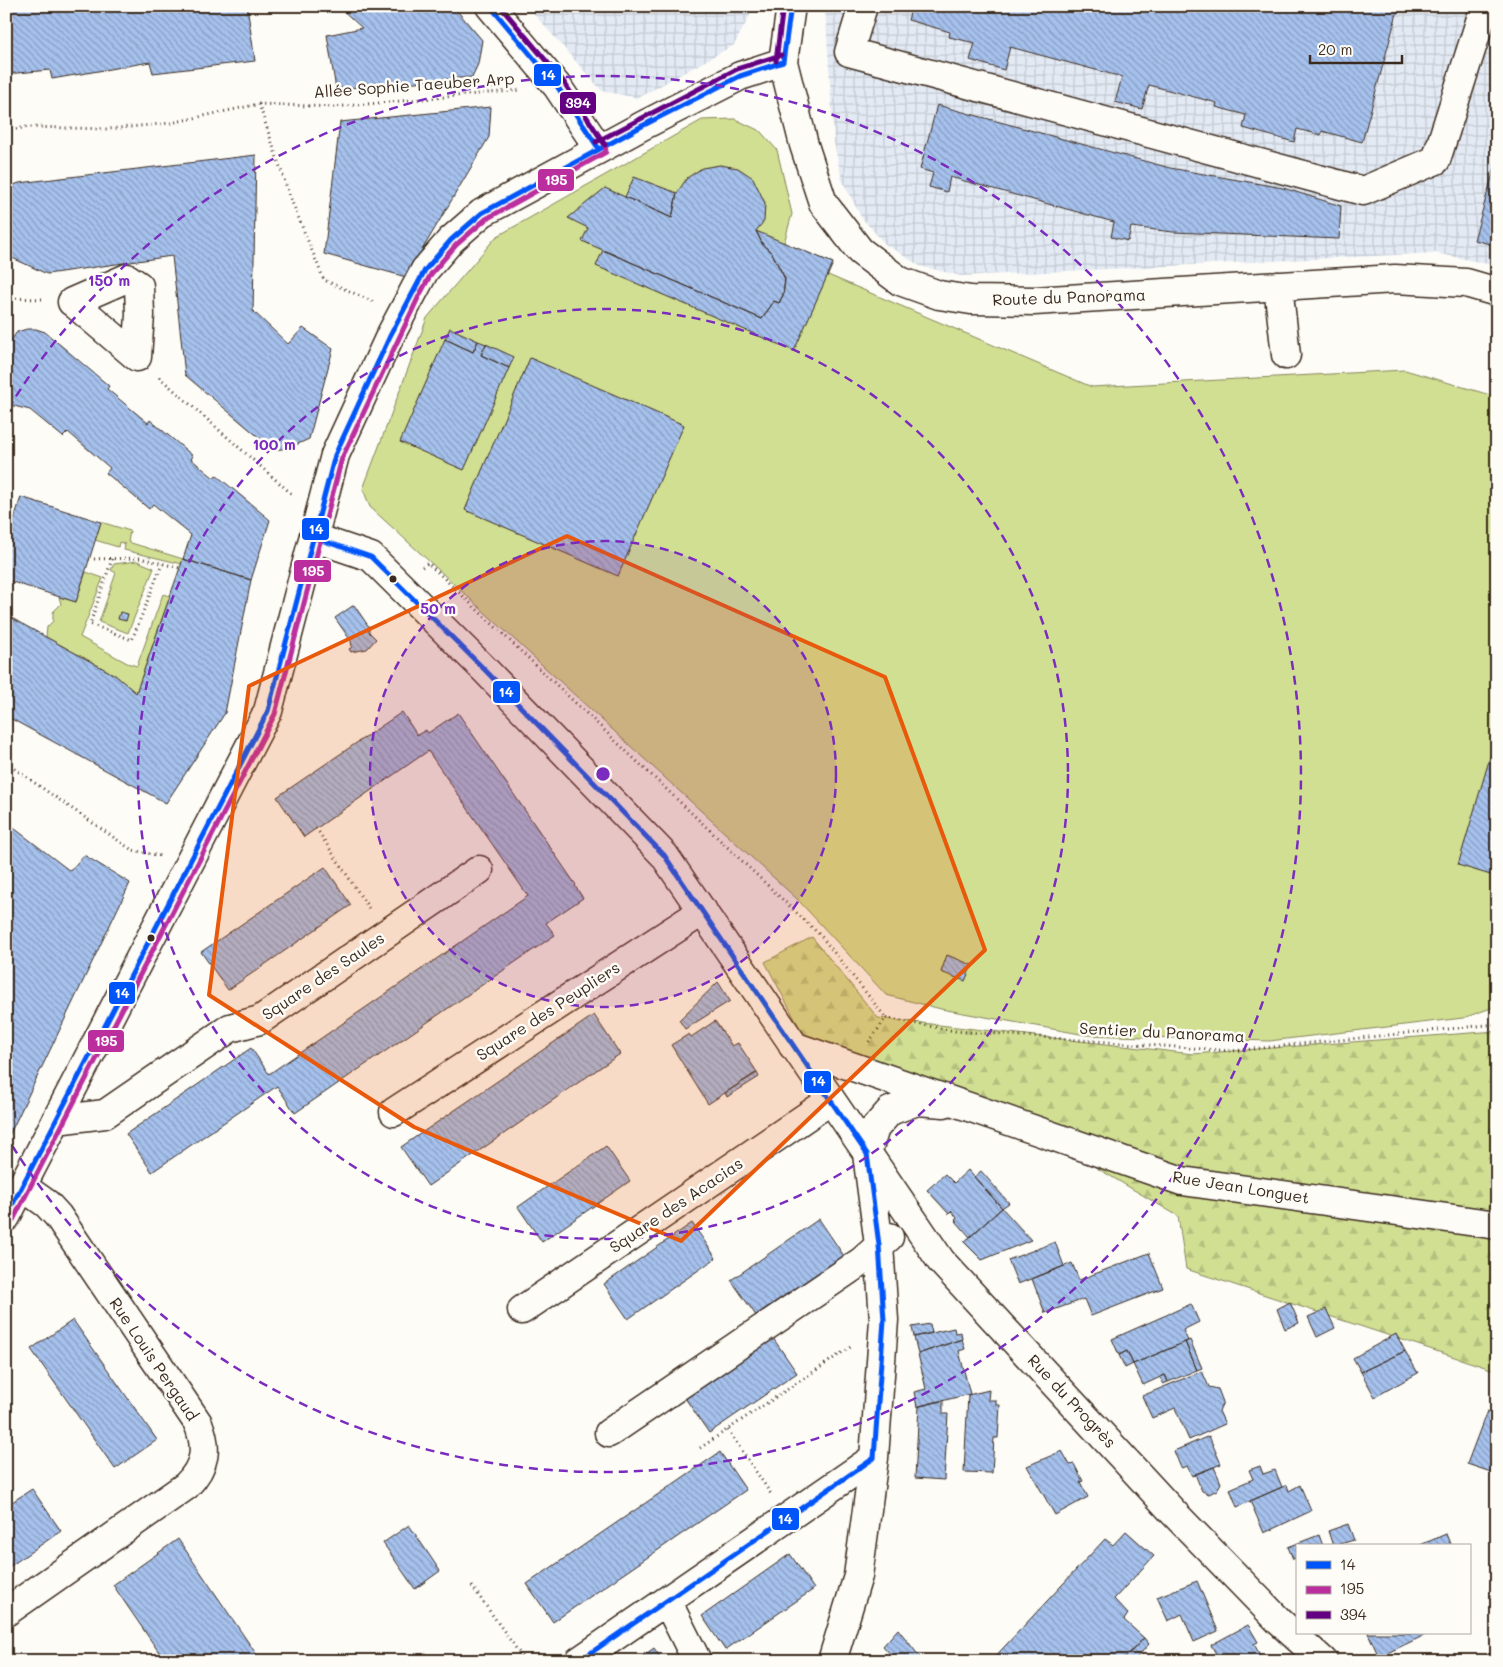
<svg xmlns="http://www.w3.org/2000/svg" width="1503" height="1667" viewBox="0 0 1503 1667" font-family="Mali,sans-serif">
  <style>
    .industrial { fill: url(#industrial-grid) }
    .grass { fill: #d1df93; stroke: #868458 }
    .forest { fill: url(#forest-firs); stroke: #868458 }
    .building { fill: url(#building-back-hatch); stroke: #3b2a1e }
    .lines { fill: none; stroke-linecap: round; stroke-linejoin: round }
    .minor-casing { stroke: #3b2a1e; stroke-width: 31 }
    .path { stroke: #3b2a1e; stroke-width: 3; stroke-dasharray: 1 4; stroke-linecap: butt }
    .minor { stroke: #fdfcf7; stroke-width: 28 }
    .bus-1-casing { stroke: #fdfcf7; stroke-width: 9 }
    .bus-2-casing { stroke: #fdfcf7; stroke-width: 9 }
    .bus-3-casing { stroke: #fdfcf7; stroke-width: 9 }
    .bus-1 { stroke: #0055fa; stroke-width: 5 }
    .bus-2 { stroke: #bb2e9e; stroke-width: 5 }
    .bus-3 { stroke: #640082; stroke-width: 5 }
    .marked { fill: #e8590c; fill-opacity: 0.2; stroke: #e8590c; stroke-width: 4; stroke-linejoin: round }
    .ring { fill: none; stroke: #7b2cbf; stroke-width: 2.5; stroke-dasharray: 9 6 }
    .bus-dot { fill: #3b2a1e; stroke: #fdfcf7; stroke-width: 2 }
    .labels { text-anchor: middle; stroke-width: 5; stroke-linejoin: round; paint-order: stroke }
    .street-label { font-size: 16px; fill: #3b2a1e; stroke: #fdfcf7 }
    .centre { fill: #7b2cbf; stroke: #fdfcf7; stroke-width: 2.5 }
    .ring-label { font-size: 15px; text-anchor: middle; font-weight: bold; fill: #7b2cbf; stroke: #fdfcf7; stroke-width: 5; stroke-linejoin: round; paint-order: stroke }
    .line-badge { stroke: #fdfcf7; stroke-width: 2 }
    .badge-label { font-size: 14px; text-anchor: middle; font-weight: bold; fill: #fff }
  </style>
  <defs>
    <pattern id="industrial-grid" width="8" height="8" patternUnits="userSpaceOnUse" patternTransform="scale(1.25)"><rect width="8" height="8" fill="#e3eaf4"/><path d="M0 4h8M4 0v8" fill="none" stroke="#c4c9d1"/></pattern>
    <pattern id="forest-firs" width="22" height="20" patternUnits="userSpaceOnUse" patternTransform="scale(1.25)"><rect width="22" height="20" fill="#d1df93"/><path d="M5 1l3.5 6h-7zM16 11l3.5 6h-7z" fill="#b4c07e"/></pattern>
    <pattern id="building-back-hatch" width="6" height="6" patternUnits="userSpaceOnUse" patternTransform="scale(1.25)"><rect width="6" height="6" fill="#a5c1ed"/><path d="M-1 5l2 2M0 0l6 6M5-1l2 2" fill="none" stroke="#889dbf"/></pattern>
  </defs>
  <rect width="100%" height="100%" fill="#fdfcf7"/>
  <filter id="ink" filterUnits="userSpaceOnUse"><feTurbulence type="fractalNoise" baseFrequency=".02" numOctaves="2"/><feDisplacementMap in="SourceGraphic" scale="10" xChannelSelector="R" yChannelSelector="G"/><feConvolveMatrix kernelMatrix="1 2 1 2 8 2 1 2 1" color-interpolation-filters="sRGB"/></filter>
  <g filter="url(#ink)">
    <path class="industrial" d="M527 6H755L734 45 638 98 602 91Z
      M825 6H1497V266L1436 253 961 276 920 266 885 244 861 217 842 180 834 143Z"/>
    <path class="grass" d="M735 119 760 131 777 150 792 214 784 243 833 263 828 275 1092 387 1405 370 1497 397V1006L1463 1018 1269 1041 1086 1035 941 1009 886 995 798 900 370 507 363 489 427 318 496 237 702 120Z
      M101 522 130 531 128 542 183 559 182 564 124 550 125 544 119 542 118 547 95 540Z
      M137 561 154 568 128 633 99 622 116 573 111 570 114 564Z
      M86 572 103 578 80 637 127 663 137 666 163 594 170 596 136 693 115 675 46 637 47 627 53 621V612L61 604 59 597 76 602Z"/>
    <path class="forest" d="M812 937 878 1018 1193 1054 1497 1031V1371L1186 1269 1178 1216 997 1109 806 1040 765 962Z"/>
    <path class="building" d="M6 6H247L255 61 153 73 150 62 52 79 50 70 6 74Z
      M338 6H453L482 40 478 64 472 77 336 89 327 35 362 28Z
      M584 6H637L584 11Z
      M912 6H1399L1362 142 1322 131 1321 135 1297 129 1294 142 1243 128 1246 115 1216 107 1217 103 1149 85 1142 109 1115 102 1122 77 1010 47 1004 70 970 60 975 43 949 37 950 32 908 20Z
      M937 105 1170 168 1283 188 1341 206 1339 239 1173 232 1131 227 1128 241 1111 237 1114 222 950 177 947 192 929 187 933 173 920 169Z
      M491 107 489 137 406 277 324 254 340 122Z
      M256 155 253 311 288 344 303 328 333 349 309 439 289 448 274 450 185 375 172 256 47 274 6 255V188L19 183Z
      M1496 163 1497 225 1490 244 1474 240Z
      M720 165 738 168 753 178 765 203 764 221 756 231 763 245 772 253 785 279 783 295 779 303 774 301 762 319 582 241 588 228 568 218 605 188 672 218 677 193 687 178 702 168Z
      M634 177 677 193 672 218 625 197Z
      M756 231 833 263 794 351 596 266 603 250 762 319 774 301 779 303 783 295 785 279 772 253 763 245Z
      M450 328 478 341 473 352 445 339Z
      M27 329H36L45 332 109 386 107 389 148 423 150 420 193 456 191 459 214 478 216 475 270 520 251 580 183 559 191 535 153 504 149 509 106 473 110 468 68 432 63 437 30 410 6 404V347L17 332Z
      M445 339 473 352 478 341 486 344 481 355 509 368 464 470 400 442Z
      M486 344 514 357 509 368 481 355Z
      M530 358 684 425 618 576 465 510Z
      M21 497 101 522 76 602 6 580V545Z
      M183 559 251 580 225 713 166 803 6 716V615L115 675 136 693Z
      M354 605 369 627V632L376 639 367 649 351 652 349 649 352 647 351 641 335 618Z
      M120 612 128 614 126 621 118 619Z
      M402 712 417 735 426 730 428 733 458 713 576 885 575 886 583 898 546 923 555 935 295 1113 277 1086 152 1172 126 1134 251 1048 269 1074 528 896 428 751 304 837 277 797Z
      M1491 754 1497 756V877L1458 865Z
      M6 822 70 871 84 855 130 883 6 1142Z
      M325 867 351 905 228 990 201 952Z
      M947 955 972 965 965 981 941 972Z
      M718 982 730 1001 685 1029 679 1020Z
      M594 1015 620 1054 428 1186 401 1147Z
      M715 1021 732 1046 738 1043 757 1072 708 1104 671 1045 689 1034 691 1037Z
      M757 1073 759 1077 727 1097 725 1093Z
      M606 1146 630 1181 542 1242 518 1207Z
      M968 1170 1002 1208 970 1237 955 1220 957 1218 952 1211 949 1214 927 1190 945 1174 954 1183Z
      M981 1171 1009 1203 1002 1208 974 1177Z
      M1002 1208 1031 1240 982 1260 964 1242Z
      M819 1219 844 1256 757 1317 731 1280Z
      M692 1223 716 1258 628 1319 604 1284Z
      M1055 1242 1064 1266 1018 1284 1008 1260Z
      M1149 1253 1163 1288 1091 1316 1084 1299 1045 1313 1032 1279 1072 1263 1079 1280Z
      M1290 1302 1299 1323 1285 1329 1277 1309Z
      M1191 1304 1199 1322 1183 1330 1188 1341 1133 1364 1127 1351 1119 1355 1112 1339Z
      M1326 1309 1335 1328 1317 1337 1308 1317Z
      M73 1320 157 1440 115 1469 31 1349Z
      M930 1324 932 1333 914 1337 912 1327Z
      M954 1328 955 1333 961 1332 962 1339 918 1354 914 1337Z
      M1396 1334 1405 1351 1361 1372 1353 1358Z
      M773 1338 797 1373 709 1433 685 1398Z
      M962 1339 965 1349 959 1351 970 1394 917 1407 914 1392 926 1389 918 1354Z
      M1190 1340 1202 1368 1197 1370 1185 1342Z
      M1185 1342 1197 1370 1168 1382 1165 1375 1143 1385 1133 1364Z
      M1127 1351 1133 1364 1125 1368 1119 1355Z
      M1405 1351 1418 1373 1375 1397 1361 1372Z
      M1202 1371 1209 1387 1218 1389 1223 1402 1219 1411 1225 1424 1189 1440 1175 1408 1152 1418 1142 1396Z
      M1165 1375 1168 1382 1163 1384 1160 1377Z
      M989 1390 988 1400H996V1405H1000L998 1438H994L992 1473 964 1472 968 1395Z
      M943 1400V1414H948L944 1480 915 1478 919 1406Z
      M1487 1411 1497 1415V1474L1467 1464Z
      M1209 1436 1221 1464 1192 1476 1187 1466 1181 1468 1174 1451Z
      M1062 1451 1070 1465 1074 1464 1083 1481 1080 1482 1088 1497 1055 1515 1027 1466Z
      M720 1452 746 1490 553 1622 527 1584Z
      M1260 1466 1263 1474 1275 1470 1282 1487 1237 1507 1230 1489 1253 1479 1249 1470Z
      M1214 1467 1221 1483 1217 1490 1209 1494 1202 1491 1195 1474Z
      M1287 1485 1289 1491 1300 1485 1311 1511 1264 1533 1250 1501Z
      M32 1489 61 1531 6 1569V1506Z
      M1348 1524 1354 1540 1333 1546 1328 1531Z
      M409 1525 440 1571 415 1589 383 1543Z
      M1126 1531 1154 1556 1114 1599 1128 1614 1124 1620 1144 1638 1122 1661H991L1105 1539 1113 1545Z
      M1446 1534 1451 1546H1418Z
      M1319 1535 1323 1546H1297V1558L1293 1559 1288 1547Z
      M178 1539 261 1661H165L128 1607 113 1585Z
      M790 1554 814 1589 725 1650 702 1616Z
      M1197 1581 1218 1631 1194 1642 1182 1614 1168 1621 1157 1597Z
      M1248 1625 1258 1642 1254 1644 1261 1657 1265 1655 1268 1661H1220L1211 1645Z
      M898 1629 923 1661H888L893 1657 883 1646Z
      M1368 1633H1424L1425 1635 1379 1657Z
      M1144 1638 1149 1644 1134 1661H1122Z
      M654 1648 663 1661H636Z
      M426 1653 431 1661H414Z"/>
    <g class="lines">
      <g class="minor-casing">
        <path id="minor" d="M490 6 557 86 599 149
          M791 6 783 62 804 145 823 203 860 251 900 281 939 295 971 300 1034 301 1395 279 1466 283 1497 292
          M863 6 849 52 1363 191 1436 160 1485 6
          M1278 286 1286 355
          M72 302 127 278 139 286 140 315 137 357 76 305
          M315 538 371 557 485 670 664 855 941 1261 1173 1512 1280 1622 1323 1661
          M793 1046 1182 1181 1497 1225
          M394 1112 703 911
          M56 1120 105 1114 230 1028 260 1020 479 870
          M6 1217 268 711 335 455 390 336 425 270 451 240 482 213 642 126 740 76 783 62
          M522 1310 831 1100
          M609 1433 862 1261 889 1237
          M667 1601 697 1661
          M6 1612 186 1486C206 1466 208 1448 198 1423L58 1216 47 1204 23 1187
          M579 1661 874 1458
          M832 1661 858 1576 874 1458 884 1320 879 1245 867 1154 875 1128 890 1111 917 1101 944 1103"/>
      </g>
      <path class="path" d="M259 104 290 197 324 280 374 302
        M6 131 27 127 109 129 171 123 259 104 334 107 522 90
        M6 298 43 299
        M159 377 293 495
        M89 559 140 558 180 568
        M112 559 90 624 132 640 162 564
        M422 567 428 563 821 936 886 1018
        M6 763 132 850 161 856
        M316 828 370 910
        M886 1018 955 1031 1232 1051 1497 1024
        M869 1042 886 1018
        M728 1430 771 1494
        M700 1448 852 1346
        M472 1586 525 1661"/>
      <use href="#minor" class="minor"/>
      <g class="bus-1-casing">
        <path id="bus-1" d="M490 6 557 86 599 149
          M315 538 371 557 485 670 664 855 867 1154 879 1245 884 1320 874 1458 579 1661
          M6 1217 268 711 335 455 390 336 425 270 451 240 482 213 642 126 740 76 783 62 791 6"/>
      </g>
      <g class="bus-2-casing">
        <path id="bus-2" d="M13 1220 275 714 342 458 419 296 431 274 456 245 486 219 606 152 605 145 563 81 500 6"/>
      </g>
      <g class="bus-3-casing">
        <path id="bus-3" d="M500 6 563 81 605 145
          M776 61 783 6
          M596 142 737 69 781 55"/>
      </g>
      <use href="#bus-1" class="bus-1"/>
      <use href="#bus-2" class="bus-2"/>
      <use href="#bus-3" class="bus-3"/>
    </g>
  </g>
  <path class="marked" d="M567 536 885 677 985 950 681 1241 414 1127 209 995 249 686Z"/>
  <circle cx="603" cy="774" r="233" fill="#7b2cbf" fill-opacity=".12"/>
  <g class="ring">
    <circle cx="603" cy="774" r="233"/>
    <circle cx="603" cy="774" r="465"/>
    <path d="M8 409A698 698 0 1 1 8 1139"/>
  </g>
  <g class="bus-dot">
    <circle cx="393" cy="579" r="4.5"/>
    <circle cx="151" cy="938" r="4.5"/>
  </g>
  <g class="labels">
    <g class="street-label">
      <text transform="translate(414 85) rotate(-4)" y="6">Allée Sophie Taeuber Arp</text>
      <text transform="translate(1069 297) rotate(-2)" y="6">Route du Panorama</text>
      <text transform="translate(323 976) rotate(-34)" y="6">Square des Saules</text>
      <text transform="translate(548 1011) rotate(-33)" y="6">Square des Peupliers</text>
      <text transform="translate(1162 1032) rotate(3)" y="6">Sentier du Panorama</text>
      <text transform="translate(1241 1187) rotate(9)" y="6">Rue Jean Longuet</text>
      <text transform="translate(676 1205) rotate(-34)" y="6">Square des Acacias</text>
      <text transform="translate(154 1359) rotate(56)" y="6">Rue Louis Pergaud</text>
      <text transform="translate(1072 1401) rotate(47)" y="6">Rue du Progrès</text>
    </g>
  </g>
  <circle cx="603" cy="774" r="8" class="centre"/>
  <g class="ring-label">
    <text x="109" y="286">150 m</text>
    <text x="274" y="450">100 m</text>
    <text x="438" y="614">50 m</text>
  </g>
  <g class="line-badge">
    <rect x="533" y="63" width="29" height="24" rx="5" fill="#0055fa"/>
    <rect x="559" y="91" width="38" height="24" rx="5" fill="#640082"/>
    <rect x="537" y="168" width="38" height="24" rx="5" fill="#bb2e9e"/>
    <rect x="301" y="517" width="29" height="24" rx="5" fill="#0055fa"/>
    <rect x="293" y="559" width="39" height="24" rx="5" fill="#bb2e9e"/>
    <rect x="492" y="680" width="29" height="24" rx="5" fill="#0055fa"/>
    <rect x="108" y="981" width="28" height="24" rx="5" fill="#0055fa"/>
    <rect x="87" y="1029" width="38" height="24" rx="5" fill="#bb2e9e"/>
    <rect x="803" y="1070" width="29" height="24" rx="5" fill="#0055fa"/>
    <rect x="771" y="1507" width="29" height="24" rx="5" fill="#0055fa"/>
  </g>
  <g class="badge-label">
    <text x="548" y="80">14</text>
    <text x="578" y="108">394</text>
    <text x="556" y="185">195</text>
    <text x="316" y="534">14</text>
    <text x="313" y="576">195</text>
    <text x="506" y="697">14</text>
    <text x="122" y="998">14</text>
    <text x="106" y="1046">195</text>
    <text x="818" y="1086">14</text>
    <text x="785" y="1524">14</text>
  </g>
  <rect width="1503" height="1667" fill="none" stroke="#fdfcf7" stroke-width="25"/>
  <rect x="12" y="12" width="1478" height="1642" fill="none" stroke="#3b2a1e" stroke-width="2" filter="url(#ink)"/>
  <rect x="1296" y="1544" width="175" height="90" fill="#fdfcf7" stroke="#afa8a0"/>
  <rect x="1306" y="1561" width="25" height="8" fill="#0055fa" stroke="#afa8a0"/>
  <text x="1340" y="1570" font-size="15" fill="#3b2a1e">14</text>
  <rect x="1306" y="1586" width="25" height="8" fill="#bb2e9e" stroke="#afa8a0"/>
  <text x="1340" y="1594" font-size="15" fill="#3b2a1e">195</text>
  <rect x="1306" y="1611" width="25" height="8" fill="#640082" stroke="#afa8a0"/>
  <text x="1340" y="1620" font-size="15" fill="#3b2a1e">394</text>
  <path d="M1310 55v8h92v-8" fill="none" stroke="#3b2a1e" stroke-width="2.5"/>
  <text x="1318" y="55" font-size="15" fill="#3b2a1e" stroke="#fdfcf7" stroke-width="4" paint-order="stroke">20 m</text>
</svg>
